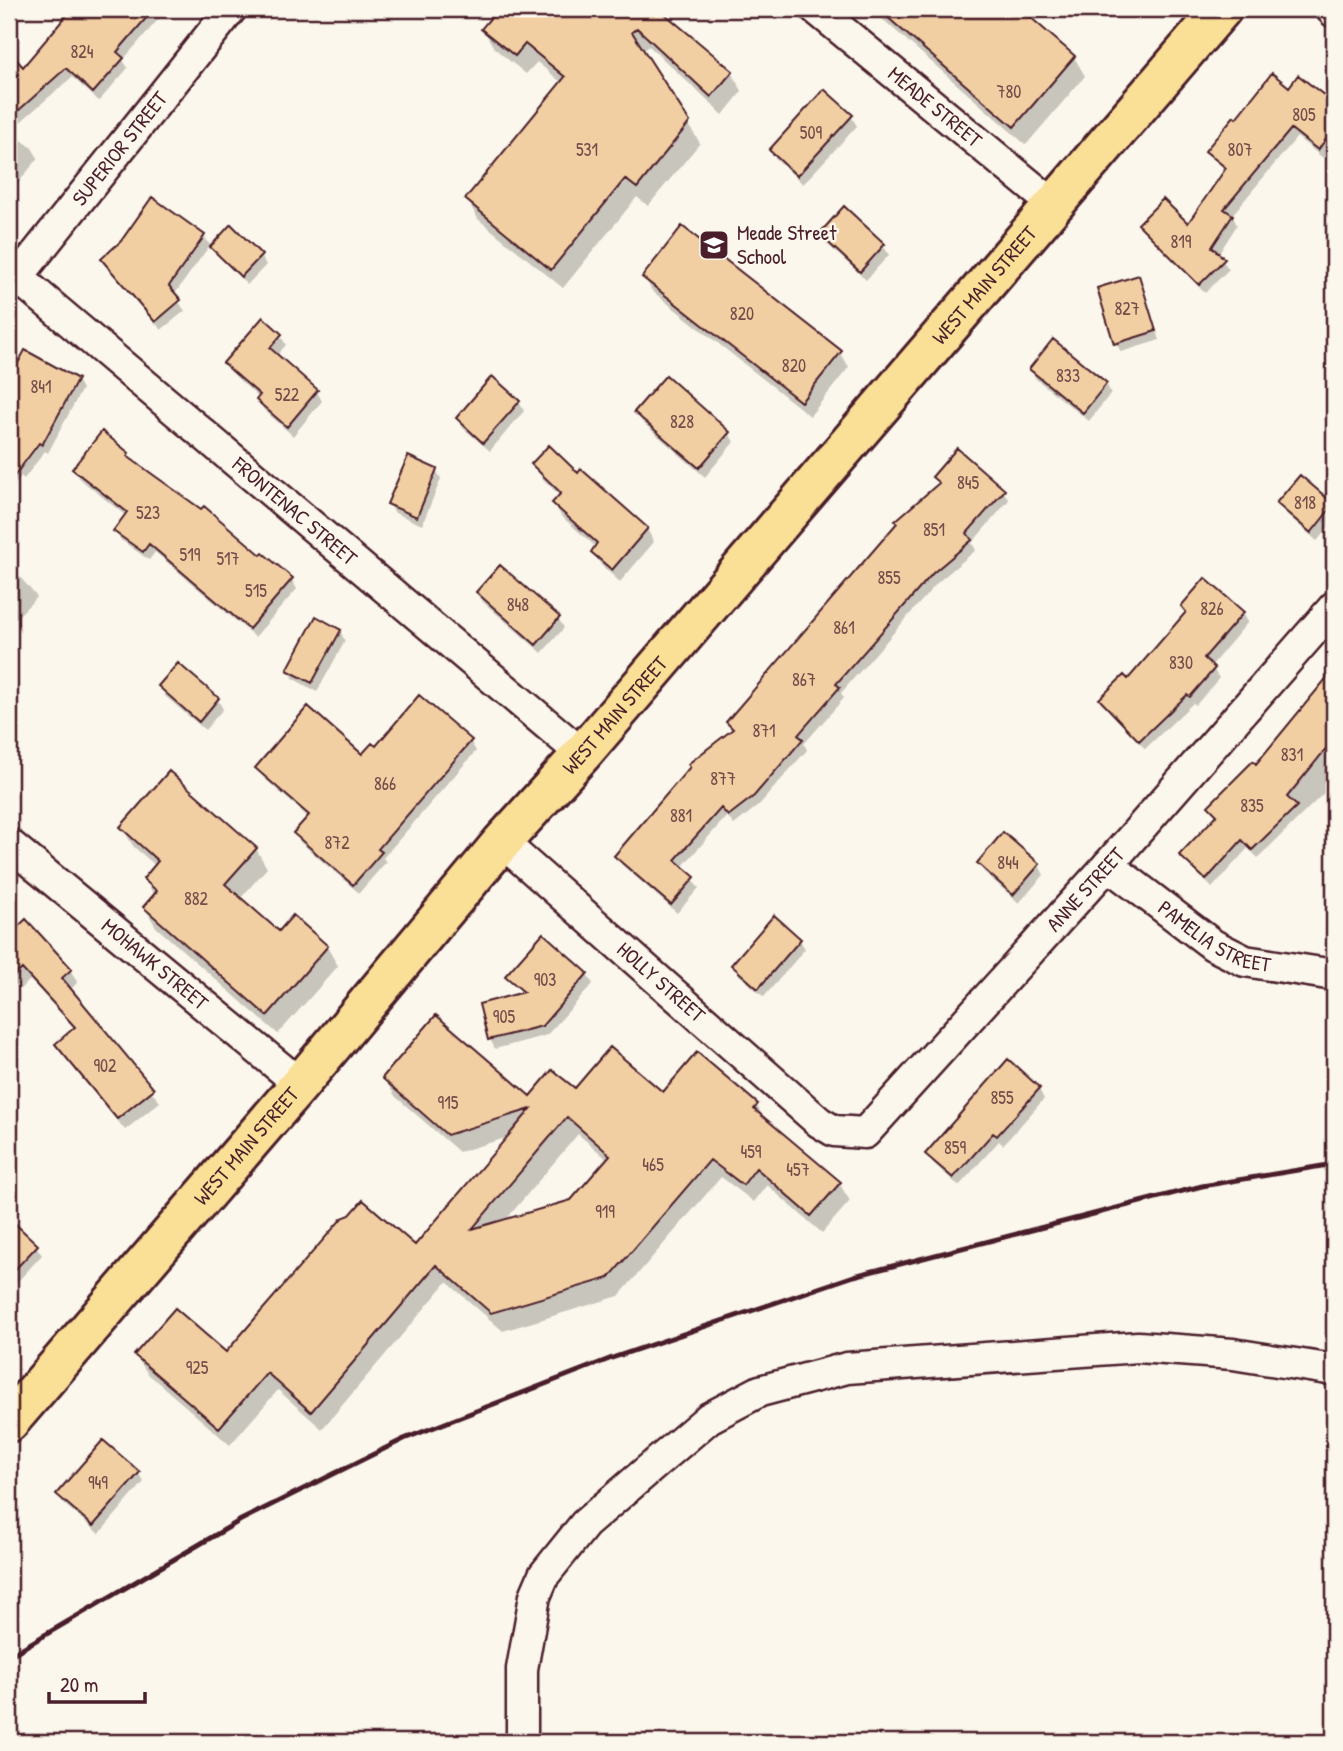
<svg xmlns="http://www.w3.org/2000/svg" width="1343" height="1751" viewBox="0 0 1343 1751" font-family="'Patrick Hand',sans-serif">
  <style>
    .shadow { fill: #0003; fill-rule: evenodd }
    .building { fill: #f2cfa3; stroke: #4a1f2b; stroke-width: 2; fill-rule: evenodd }
    .lines { fill: none; stroke-linecap: round; stroke-linejoin: round }
    .street-casing { stroke: #4a1f2b; stroke-width: 35 }
    .primary-casing { stroke: #4a1f2b; stroke-width: 44 }
    .street { stroke: #fbf7ec; stroke-width: 30 }
    .primary { stroke: #fadf96; stroke-width: 38 }
    .rail { stroke: #4a1f2b; stroke-width: 5 }
    .labels { text-anchor: middle; stroke-width: 5; stroke-linejoin: round; paint-order: stroke }
    .number-label { font-size: 18px; fill: #744b49 }
    .street-label { font-size: 21px; fill: #4a1f2b; stroke: #fbf7ec }
    .poi-label { font-size: 21px; fill: #4a1f2b; stroke: #fbf7ec; text-anchor: start }
  </style>
  <rect width="100%" height="100%" fill="#fbf7ec"/>
  <filter id="ink" filterUnits="userSpaceOnUse"><feTurbulence type="fractalNoise" baseFrequency=".0143" numOctaves="2"/><feDisplacementMap in="SourceGraphic" scale="14" xChannelSelector="R" yChannelSelector="G"/><feConvolveMatrix kernelMatrix="1 2 1 2 8 2 1 2 1" color-interpolation-filters="sRGB"/></filter>
  <g filter="url(#ink)">
    <path class="shadow" d="M81 9H159L162 15 123 60 128 68 99 101 72 77 10 131 32 148 38 158 15 187 9 183V92Z
      M500 9H654L731 72 742 91 723 115 649 46 642 52 700 143 648 206 637 197 563 288 478 219 467 199 562 83 537 62 526 74 494 48 483 29Z
      M871 9H1018L1074 57 1085 76 1026 145Z
      M1289 89 1332 103 1334 100V157L1328 151 1323 158 1297 137 1232 215 1237 225 1218 255 1229 269 1205 293 1140 225 1188 226 1226 171 1208 151 1237 120Z
      M851 116 857 126 803 184 777 160 771 150Z
      M821 234 883 245 889 255 866 280 826 243Z
      M204 236 210 245 174 295 185 311 161 330 104 259Z
      M212 247 261 256 266 265 247 285Z
      M644 277 840 352 849 367 810 416 652 291Z
      M1138 277 1160 340 1121 352 1116 343Z
      M281 336 286 345 276 356 317 392 322 401 293 436 263 409 259 398 231 372 225 363Z
      M26 352 77 380 82 389 48 453 45 451 24 479 21 476 9 492V383Z
      M1031 369 1106 384 1111 393 1089 421 1036 379Z
      M519 402 524 411 490 451 463 428 458 418Z
      M636 412 729 433 734 442 705 477 641 421Z
      M128 454 132 462 291 579 297 589 255 637 155 552 149 560 121 540 116 531 126 516 80 479 74 469Z
      M533 464 578 476 581 472 647 529 654 542 620 582 601 565 593 552 596 547 561 516 554 503 560 496 541 477Z
      M436 470 441 479 422 525 395 513 389 504Z
      M934 477 1003 491 1009 500 972 543 976 550 938 582 841 693 844 698 804 744 807 750 759 805 734 825 727 816 681 868 699 888 677 913 622 865 617 856 733 731 728 723 939 485Z
      M1300 477 1334 507V521L1317 541 1284 512 1279 503Z
      M10 565 37 597 12 622 9 618Z
      M478 592 558 618 564 628 542 653 483 602Z
      M1183 607 1243 613 1248 622 1211 666 1219 678 1196 705 1193 703 1145 749 1102 700 1128 682 1187 614Z
      M340 631 345 641 317 692 294 679 289 670Z
      M178 665 218 700 223 709 205 730 165 696 160 686Z
      M1334 682V796L1327 790 1258 858 1248 848 1212 888 1181 855 1217 817 1210 806 1256 766Z
      M9 707 15 717 9 724Z
      M470 741 476 751 383 858 386 862 359 893 301 843 295 833 309 818 263 777 257 768 362 756 376 748Z
      M122 827 256 849 267 868 240 899 280 934 327 947 338 966 278 1034 156 927 145 908 155 897 145 879 156 866 133 846Z
      M979 863 1039 865 1044 875 1019 903 984 872Z
      M26 922 70 970 78 982 70 990 160 1102 125 1130 57 1044 75 1029 30 980 20 989 9 978V938Z
      M543 936 587 974 593 984 547 1035 495 1049 490 1039 523 994 507 976Z
      M800 940 805 949 764 997 739 975 733 965Z
      M384 1078 530 1099 575 1091 663 1095 757 1106 765 1120 839 1183 850 1201 822 1233 767 1185 754 1202 721 1177 619 1296 503 1331 447 1282 322 1429 278 1390 230 1445 147 1373 136 1355H226L415 1247 509 1137 459 1152 395 1096ZM578 1134 608 1160 572 1202 504 1222Z
      M1039 1089 1044 1099 1003 1145 999 1141 959 1186 933 1163 928 1154Z
      M9 1221 36 1246 42 1255 9 1291Z
      M138 1473 144 1482 99 1534 64 1504 58 1494Z"/>
    <path class="building" d="M72 9H154L117 52 124 58 93 93 66 68 9 119V51L23 67Z
      M498 9H659L733 71 711 97 637 28 632 32 690 122 637 188 625 179 551 270 465 199 565 77 525 44 515 56 481 29Z
      M878 9H1021L1075 56 1014 127Z
      M1272 73 1289 87 1298 75 1334 103V128L1318 150 1291 129 1224 209 1233 215 1212 247 1225 259 1199 285 1138 224 1163 199 1188 223 1226 168 1205 151 1234 116 1236 118Z
      M824 89 853 115 797 176 769 150Z
      M152 197 205 235 169 286 181 300 155 322 101 259 121 241Z
      M844 206 885 244 860 272 819 234Z
      M231 224 262 255 241 277 210 247Z
      M682 226 842 351 801 402 642 277Z
      M1139 275 1156 331 1114 344 1097 288Z
      M263 317 282 334 270 348 318 390 287 427 256 400 260 395 223 363Z
      M1053 339 1107 383 1083 413 1029 369Z
      M25 350 78 379 42 445 39 443 9 483V380Z
      M666 375 730 432 699 468 634 412Z
      M492 376 520 401 483 443 456 418Z
      M102 431 129 453 127 456 201 509 204 506 261 555 263 553 293 578 249 629 149 544 143 552 113 531 127 512 72 469Z
      M549 445 578 473 581 469 648 528 612 570 591 552 597 543 552 503 561 493 531 464Z
      M957 448 1005 490 967 533 972 540 933 573 836 684 840 687 798 735 803 739 754 796 728 816 721 808 675 860 695 877 671 905 614 856 690 767 688 764 733 729 726 722 897 523 895 521 939 483 932 477Z
      M408 456 437 469 417 517 387 504Z
      M1300 475 1334 504 1311 533 1276 503Z
      M500 565 560 617 536 645 476 592Z
      M1205 578 1244 612 1204 658 1215 668 1190 697 1187 695 1139 741 1099 699 1124 675 1128 679 1186 612 1181 606Z
      M316 616 341 630 312 683 287 670Z
      M178 663 219 698 199 722 158 686Z
      M1334 669V739L1287 797 1297 806 1252 850 1242 840 1206 880 1179 855 1217 815 1208 806 1253 761 1256 764Z
      M419 695 472 740 378 849 382 852 353 885 293 833 309 815 255 768 308 706 362 754 372 743 376 746Z
      M169 771 257 848 225 884 279 931 293 915 328 946 267 1016 143 907 157 891 143 879 158 861 120 827Z
      M1003 832 1040 864 1013 895 977 863Z
      M774 915 801 939 758 989 731 965Z
      M26 919 72 969 62 978 154 1089 117 1119 55 1044 75 1027 22 969 9 981V935Z
      M543 933 588 973 542 1026 488 1040 479 1004 524 992 505 976Z
      M436 1015 530 1096 552 1070 575 1088 610 1047 663 1092 697 1052 758 1104 754 1109 841 1182 811 1216 756 1168 743 1185 710 1160 609 1278 491 1313 436 1265 311 1412 267 1373 219 1428 134 1355 175 1308 226 1352 342 1218 350 1215 363 1200 415 1245 531 1109 447 1135 382 1078ZM567 1117 610 1155 571 1200 472 1229Z
      M1008 1059 1040 1088 997 1136 993 1133 953 1178 925 1154Z
      M9 1218 38 1245 9 1276Z
      M103 1440 140 1472 93 1526 56 1494Z"/>
    <g class="lines">
      <g class="street-casing">
        <g id="street">
          <path id="s1" d="M816 9 1054 205"/>
          <path d="M1331 9 1334 12"/>
          <path id="s2" d="M9 270 582 754"/>
          <path id="s3" d="M9 288 231 9"/>
          <path id="s4" d="M502 842 819 1122 834 1131 865 1133 1108 865 1334 607"/>
          <path id="s5" d="M9 844 300 1084"/>
          <path id="s6" d="M1108 865 1213 945 1245 961 1334 975"/>
          <path d="M522 1742V1669L535 1596 544 1575 585 1524 709 1418 760 1391 847 1368 1138 1347 1233 1354 1334 1370"/>
        </g>
      </g>
      <g class="primary-casing">
        <g id="primary">
          <path id="s7" d="M9 1422 300 1084 502 842 582 754 1222 9"/>
        </g>
      </g>
      <use href="#street" class="street"/>
      <use href="#primary" class="primary"/>
      <path class="rail" d="M9 1656 241 1520 404 1439 612 1358 854 1276 1202 1186 1334 1164"/>
    </g>
  </g>
  <defs>
    <g id="school-square" transform="scale(1.575)"><rect x="-9" y="-9" width="18" height="18" rx="4" fill="#4a1f2b" stroke="#fbf7ec"/><path d="M0-5L7-2L0 1L-7-2ZM-4 1L0 2.5L4 1V4Q0 6-4 4Z" fill="#fff"/></g>
  </defs>
  <g fill-rule="evenodd">
    <use href="#school-square" x="714" y="245"/>
  </g>
  <g class="labels">
    <g class="number-label">
      <text x="82" y="58">824</text>
      <text x="1009" y="98">780</text>
      <text x="1304" y="121">805</text>
      <text x="811" y="139">509</text>
      <text x="587" y="156">531</text>
      <text x="1240" y="156">807</text>
      <text x="1181" y="248">819</text>
      <text x="1127" y="315">827</text>
      <text x="742" y="320">820</text>
      <text x="794" y="372">820</text>
      <text x="1068" y="382">833</text>
      <text x="41" y="393">841</text>
      <text x="287" y="401">522</text>
      <text x="682" y="428">828</text>
      <text x="968" y="489">845</text>
      <text x="1305" y="509">818</text>
      <text x="148" y="519">523</text>
      <text x="934" y="536">851</text>
      <text x="190" y="561">519</text>
      <text x="228" y="565">517</text>
      <text x="889" y="584">855</text>
      <text x="256" y="597">515</text>
      <text x="518" y="611">848</text>
      <text x="1212" y="615">826</text>
      <text x="844" y="634">861</text>
      <text x="1181" y="669">830</text>
      <text x="804" y="686">867</text>
      <text x="764" y="737">871</text>
      <text x="1292" y="761">831</text>
      <text x="723" y="785">877</text>
      <text x="385" y="790">866</text>
      <text x="1252" y="812">835</text>
      <text x="681" y="822">881</text>
      <text x="337" y="849">872</text>
      <text x="1008" y="869">844</text>
      <text x="196" y="905">882</text>
      <text x="545" y="986">903</text>
      <text x="504" y="1023">905</text>
      <text x="105" y="1072">902</text>
      <text x="1002" y="1104">855</text>
      <text x="448" y="1109">915</text>
      <text x="955" y="1154">859</text>
      <text x="751" y="1158">459</text>
      <text x="653" y="1171">465</text>
      <text x="798" y="1176">457</text>
      <text x="605" y="1218">919</text>
      <text x="197" y="1374">925</text>
      <text x="98" y="1489">949</text>
    </g>
    <g class="street-label">
      <text dy="7" stroke="none"><textPath href="#s1" startOffset="154">MEADE STREET</textPath></text>
      <text dy="7" stroke="none"><textPath href="#s3" startOffset="178">SUPERIOR STREET</textPath></text>
      <text dy="7" stroke="none"><textPath href="#s7" startOffset="1498">WEST MAIN STREET</textPath></text>
      <text dy="7" stroke="none"><textPath href="#s2" startOffset="374">FRONTENAC STREET</textPath></text>
      <text dy="7" stroke="none"><textPath href="#s7" startOffset="931">WEST MAIN STREET</textPath></text>
      <text dy="7" stroke="none"><textPath href="#s4" startOffset="800">ANNE STREET</textPath></text>
      <text dy="7" stroke="none"><textPath href="#s6" startOffset="130">PAMELIA STREET</textPath></text>
      <text dy="7" stroke="none"><textPath href="#s5" startOffset="189">MOHAWK STREET</textPath></text>
      <text dy="7" stroke="none"><textPath href="#s4" startOffset="212">HOLLY STREET</textPath></text>
      <text dy="7" stroke="none"><textPath href="#s7" startOffset="364">WEST MAIN STREET</textPath></text>
    </g>
    <g class="poi-label">
      <text x="737" y="240">Meade Street<tspan x="737" dy="24">School</tspan></text>
    </g>
  </g>
  <rect width="1343" height="1751" fill="none" stroke="#fbf7ec" stroke-width="35"/>
  <rect x="18" y="18" width="1308" height="1716" fill="none" stroke="#4a1f2b" stroke-width="2.5" filter="url(#ink)"/>
  <path d="M49 1692v10h96v-10" fill="none" stroke="#4a1f2b" stroke-width="3.5"/>
  <text x="60" y="1692" font-size="21" fill="#4a1f2b" stroke="#fbf7ec" stroke-width="5" paint-order="stroke">20 m</text>
</svg>
